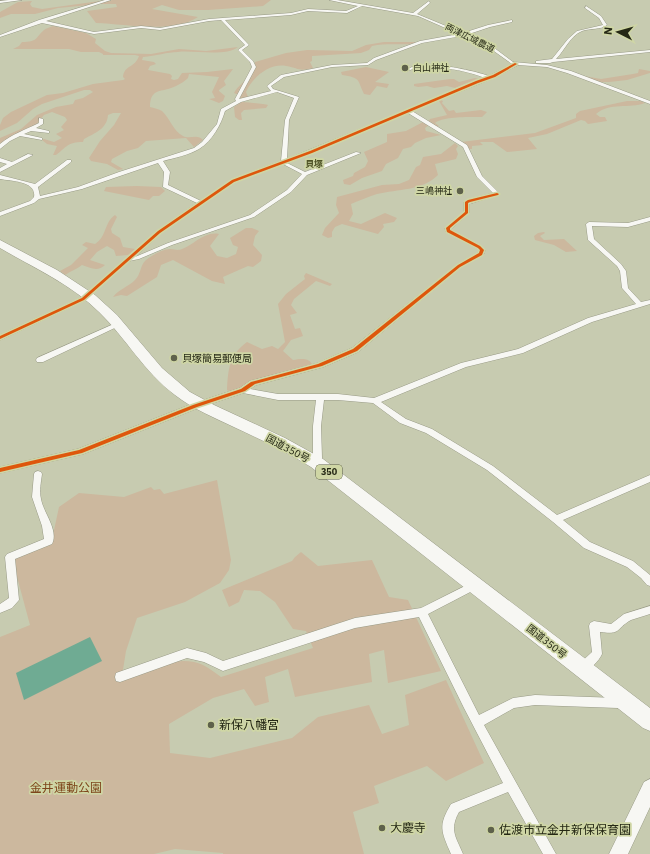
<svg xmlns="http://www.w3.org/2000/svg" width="650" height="854" viewBox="0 0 650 854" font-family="'IBM Plex Sans','Noto Sans JP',sans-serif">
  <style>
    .green { fill: #ccb89e }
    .water { fill: #6fab93 }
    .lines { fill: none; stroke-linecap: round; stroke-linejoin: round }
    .street-casing { stroke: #989a86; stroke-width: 1 }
    .secondary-casing { stroke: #989a86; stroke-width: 1 }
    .highway-casing { stroke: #989a86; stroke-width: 1 }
    .street { fill: #f7f7f3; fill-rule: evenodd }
    .secondary { fill: #f7f7f3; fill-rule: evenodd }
    .highway { fill: #f7f7f3; fill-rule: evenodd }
    .cycleway-casing { stroke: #cfd6a5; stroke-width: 3 }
    .cycleway { fill: #de570c; fill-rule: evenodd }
    .poi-dot { fill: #5e614b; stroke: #cfd6a5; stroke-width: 1.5 }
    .labels { text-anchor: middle; stroke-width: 3.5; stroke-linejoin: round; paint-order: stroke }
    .far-street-label { font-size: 9px; fill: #252815; stroke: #cfd6a5 }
    .far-poi-label { font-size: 9px; fill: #252815; stroke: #cfd6a5; text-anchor: start }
    .far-neighbourhood-label { font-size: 9px; font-weight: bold; fill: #4e5326; stroke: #cfd6a5 }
    .shield { fill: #cfd6a5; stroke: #585c40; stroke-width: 1 }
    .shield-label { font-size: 9px; font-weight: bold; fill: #252815 }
    .poi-label { font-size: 10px; fill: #252815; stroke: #cfd6a5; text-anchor: start }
    .street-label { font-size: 10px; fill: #252815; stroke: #cfd6a5 }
    .near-poi-label { font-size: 12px; fill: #252815; stroke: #cfd6a5; text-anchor: start }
    .near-park-label { font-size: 12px; fill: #7e461c; stroke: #cfd6a5 }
  </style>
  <rect width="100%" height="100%" fill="#c7cbb0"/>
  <path class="green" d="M112 0H271L263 6 208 10H179L162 5 152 9 198 17C173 34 126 24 96 23L87 11 117 7 116 4H96Z
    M32 1 30 4 32 7 42 9 100 1 90 5 58 8 35 14H11L0 18V12L18 2Z
    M53 26 86 33 96 39 95 43 105 51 111 53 151 54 179 49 206 51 238 47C226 57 193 50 178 52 167 52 156 56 143 57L142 60 154 62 156 64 150 66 148 70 170 74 172 76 171 79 174 80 178 79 182 73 207 72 233 69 224 81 226 85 219 90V91L225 96 223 101 219 103 209 99 215 98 212 92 219 77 189 74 188 78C184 82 177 86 171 88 160 92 150 89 150 107 154 108 159 109 162 111 170 118 173 131 183 136 190 140 197 133 203 140L194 147 186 138 146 141 138 148 127 151 112 159 111 162 123 169 118 170 107 164 91 161 89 158 100 141 114 125 121 113H113L108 115C107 129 95 133 84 139L83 142C67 142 67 147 56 155H53L57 146 47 144 42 140 44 139 54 142 62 138 56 134 64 130 61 127 67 120 65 117 52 112 44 115 36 125 0 144V138L21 129 37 115 56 107 73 104 75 100 83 98 93 92 90 90H84L42 104 33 109 17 123 0 131V125L3 118 11 112 47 95 63 93 93 84 123 80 125 79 123 77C124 65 135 68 139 56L135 55H103V54L99 52H81L69 49H13L19 46 22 42C38 42 35 38 44 30 46 28 51 27 53 26Z
    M384 42H416L414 44C399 45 386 43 372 46L369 50 361 53 312 56V61L310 62 313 68C298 72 299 68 286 66 269 63 252 78 246 92L248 97 239 99 241 96 234 93C242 79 255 79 255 62L286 53 307 50 352 51 366 45Z
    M366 67 389 72 375 82 389 84 387 88 377 86 370 95 364 94C357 79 361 78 342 75L341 72Z
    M639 69 650 71V73L627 80 609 82H600L584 76 601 79 633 74 638 73Z
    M475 78 479 79 455 88 447 86 434 88 427 86 418 87 414 86V84L450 79H454L459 82Z
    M441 100 443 101 442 103 449 111 454 110 456 113 481 110 487 112 482 117C472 117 443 116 435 123L439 126 437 127 428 122 430 119 447 115 439 101Z
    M627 101H641L645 103C629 109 610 102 596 114L600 117H605L607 121 588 124 585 121 581 120 547 134 528 138 537 149 507 152 493 142H480L483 145 472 146V149H468L461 142 535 133 576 118V114L580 111Z
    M241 102C245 102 265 104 268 105L266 108 244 110 241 113 242 120H239L235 117 234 107Z
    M423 122 429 125 425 128 426 131 441 135 426 138 415 143 411 147 403 149 398 158 386 164 382 171 362 178 350 185 344 184 343 180 353 176 354 173 365 167 368 161 364 152 387 142V134L406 131Z
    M455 143 458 146 456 149 458 154 456 159 435 164 438 175C422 191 398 189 377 194 368 197 360 200 351 204L353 214 349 221 361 224 385 213 397 218 394 222 383 224 384 227 378 234 342 224 335 227 332 232V237L328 238 322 235 325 228 339 213 336 205 337 197 382 185 399 184 409 180 416 167 420 165 423 157 441 154Z
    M137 186 161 187 165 191 159 196H153L149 200 104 191 106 187Z
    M115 215 117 217 111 229 112 233 120 238 123 247 135 249 128 255 116 256 114 250 107 246 97 252 90 260 105 265C98 272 90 268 82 265 77 269 71 271 65 275L60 271 71 265 88 248 82 245 86 242 95 244C107 237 104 222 115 215Z
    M246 228H252L259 231 255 236 253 245 262 255 261 261 253 267 248 266 223 277 225 284 212 281 173 260 161 265 157 277 127 296 121 295 113 297C119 289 128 287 135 280 141 274 140 266 145 261 150 256 163 249 170 249 175 249 177 251 182 249 194 245 204 231 219 234L210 246 217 256 227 258 236 254 238 247 233 245 230 238Z
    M544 232 545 233 540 236 544 240 564 239 577 251 566 252 554 245 535 240 534 236 538 233Z
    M306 273 332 284 330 286 316 281 294 299 291 305 297 313 290 315 295 329 300 328 303 336 291 340 283 351 293 360C300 359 308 357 312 364L271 376 231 392 227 390C228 370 229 355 247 342L262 349 272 346 278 349 285 342 278 304 286 294 305 279 304 276Z
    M217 480 231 560 229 570 220 583 185 602 137 618 126 651 122 676C143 670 173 657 194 662 204 664 213 671 221 677L313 648 306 631 293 629 275 602 260 591 244 590 239 602 229 607 222 590 292 561 295 557 301 552 318 566 372 560 389 597 408 600 441 671 388 683 384 650 369 654 372 682 295 697 288 669 265 677 269 702 255 706 244 689 213 698 169 724 170 753 210 758 292 738 318 717 369 705 382 734 409 725 405 695 446 680 484 763 446 781 427 766 374 786 379 803 353 812 364 854H223V853L175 849 154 854H0V637L30 625 13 562 15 558 51 544 59 507 79 493 124 497 151 487 154 490 160 489 164 494Z"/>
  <path class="water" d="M90 637 102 661 24 700 16 673Z"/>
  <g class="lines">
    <g class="street-casing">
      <path id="street" d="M9 0H22L0 3V1Z
        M105 0H111L46 21 94 32 141 26 160 28 209 19 291 13 308 9 346 11 358 6 329 0H337L413 13 429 1 430 3 417 14 463 33 488 25 512 20V22L490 27 466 35 493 47 513 62 547 65 571 71 650 101V104L567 73 547 67 518 65 496 77 412 111 467 145 482 176 500 194 469 204V213L451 229V230L481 246 485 250 484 254 461 267 358 352 323 367 256 385 250 389 278 394H338L374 398 461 363 518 349 588 318 636 304 622 288 620 271 617 266 588 240 586 224 589 222 628 223 650 217V221L628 227 592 226 594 239 621 264 626 271 628 288 641 302 650 300V304L592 322 523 353 466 367 381 402 406 419 432 429 493 466 557 515 650 475V482L563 520 590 542 633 561 650 575V586L647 585 641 578 627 567 584 548 553 522 487 470 426 433 400 423 373 403 338 400H324L321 426 322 458 320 465H314L313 463V426L316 400H278L243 393 198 408 83 454 0 473V467L78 449 192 404 240 388 250 381 318 363 352 348 457 265 478 253 479 250 477 248 446 232 445 228 464 212V202L467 200 493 193 477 177 463 147 408 113 287 163 305 172 356 152 361 153 307 175 291 192 254 217 172 245 139 259 129 261 85 300 0 340V335L81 298 157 231 197 203 163 187 164 172 158 163 82 189 39 199 34 203 0 216V212L30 201 34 197C37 181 11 181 0 179V175L35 184 67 160H71V162L38 187 40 196 78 187 119 172 194 148 202 142 217 124 221 109 236 101 235 99 252 67 250 62 238 50 245 45 221 20 209 21 160 30 141 28 94 34 42 23 0 37V35L39 20ZM362 6 418 16 459 34 420 41 374 58 367 63 332 65 281 75 267 86 271 91 239 99 256 67 253 61 242 50 249 45 225 20 291 15 308 11 347 13ZM462 36 491 49 512 64 489 76C472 70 422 59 408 69L410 70C428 63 466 70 485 78L287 159 289 120 299 97 273 89 271 86 284 77 332 67 368 65 376 60 422 43ZM277 92 294 98 285 120 281 161 231 180 201 201 168 185 170 172 163 161C174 158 189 155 199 149 212 141 221 125 225 111L241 102ZM283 164 302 174 287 190 250 215 168 243 135 257 161 233 235 182Z
        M586 6 601 16 607 25C600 30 591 28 582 31 570 36 565 50 556 59L650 50V52L553 62 550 63H536V61L552 59 568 39 577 31 603 25 599 18 585 8Z
        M39 118 43 119V124L36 128 49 131V133L31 131 24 134 42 138V140L20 136 10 141 0 149V144C12 134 25 130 39 123Z
        M28 154 33 155 0 172V168L7 164 0 162V158L12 162Z
        M116 323H120L121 325 43 362H37L36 360 37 358Z
        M38 471 41 472 42 474C41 482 39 491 41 499 43 512 59 530 52 544L15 559 19 600 12 608 0 613V604L9 598 5 557 7 554 44 539 42 526 32 497 34 474 35 472Z
        M475 581 478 582 480 585 478 588 428 614 479 715 513 698 535 695 617 698 621 696 625 697 626 701 625 705 618 708 535 705 514 708 484 725 556 854H543L508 792 459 812C449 830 456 837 463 854H451C441 831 438 826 451 804L503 783 464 708 419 617 355 628 223 671 204 662 187 658 120 682 116 681 115 677 116 673 187 648 206 653 223 661 355 618 421 608Z
        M650 606V614C644 616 637 618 631 620 615 629 622 635 600 632L602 654C599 661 589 671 582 674L578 673 577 669 578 665 592 652 589 626 590 623 594 621 611 624 624 614Z"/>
    </g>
    <g class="secondary-casing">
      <path id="secondary" d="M650 779V807L628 854H609L644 782Z"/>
    </g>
    <g class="highway-casing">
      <path id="highway" d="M0 240 57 270 95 295 117 315 162 368 190 392 214 405 285 438 323 459 650 708V731L643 728 311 467C287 452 262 440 236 428 215 418 193 409 175 395 144 372 126 338 99 312 71 284 34 268 0 248Z"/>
    </g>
    <use href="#street" class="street"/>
    <use href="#secondary" class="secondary"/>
    <use href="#highway" class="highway"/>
    <g class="cycleway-casing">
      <path id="cycleway" d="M515 63 517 64 495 77 478 83 312 153 234 182 160 233 84 300 0 339V336L82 298 158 231 232 180 310 151 476 81 493 75Z
        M497 193 499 194 498 195 470 202 468 203V213L450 228V230L480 246 484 250 482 255 460 267 357 351 322 366 255 384 245 391 197 407 82 453 0 472V468L79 450 193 405 241 389 251 382 318 364 353 349 458 265 479 253 480 250 478 248 447 232 446 228 465 212V202L468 200Z"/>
    </g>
    <use href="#cycleway" class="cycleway"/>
  </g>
  <g class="poi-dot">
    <circle cx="405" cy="68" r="4"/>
    <circle cx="460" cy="191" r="4"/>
    <circle cx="174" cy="358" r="4"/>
    <circle cx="211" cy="725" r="4"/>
    <circle cx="382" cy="828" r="4"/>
    <circle cx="491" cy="830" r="4"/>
  </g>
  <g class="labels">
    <g class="far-street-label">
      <text transform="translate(470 38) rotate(26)" y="3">両津広域農道</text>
    </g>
    <g class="far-poi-label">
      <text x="413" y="71">白山神社</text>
      <text x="452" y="194" text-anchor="end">三嶋神社</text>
    </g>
    <g class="far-neighbourhood-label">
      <text x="314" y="167">貝塚</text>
    </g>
    <rect class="shield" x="316" y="465" width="26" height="14" rx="3"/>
    <g class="shield-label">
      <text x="329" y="475">350</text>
    </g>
    <g class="poi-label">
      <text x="182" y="362">貝塚簡易郵便局</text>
    </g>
    <g class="street-label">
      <text transform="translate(288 448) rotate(28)" y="4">国道350号</text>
      <text transform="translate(547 641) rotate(38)" y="4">国道350号</text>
    </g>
    <g class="near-poi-label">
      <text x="219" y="729">新保八幡宮</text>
      <text x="390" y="832">大慶寺</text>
      <text x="499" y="834">佐渡市立金井新保保育園</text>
    </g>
    <g class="near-park-label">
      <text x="66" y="792">金井運動公園</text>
    </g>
  </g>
  <g transform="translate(618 32) rotate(276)" stroke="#cfd6a5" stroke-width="3" paint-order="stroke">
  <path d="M0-3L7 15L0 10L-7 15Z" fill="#252815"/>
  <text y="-6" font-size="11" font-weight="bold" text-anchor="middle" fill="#252815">N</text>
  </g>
</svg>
